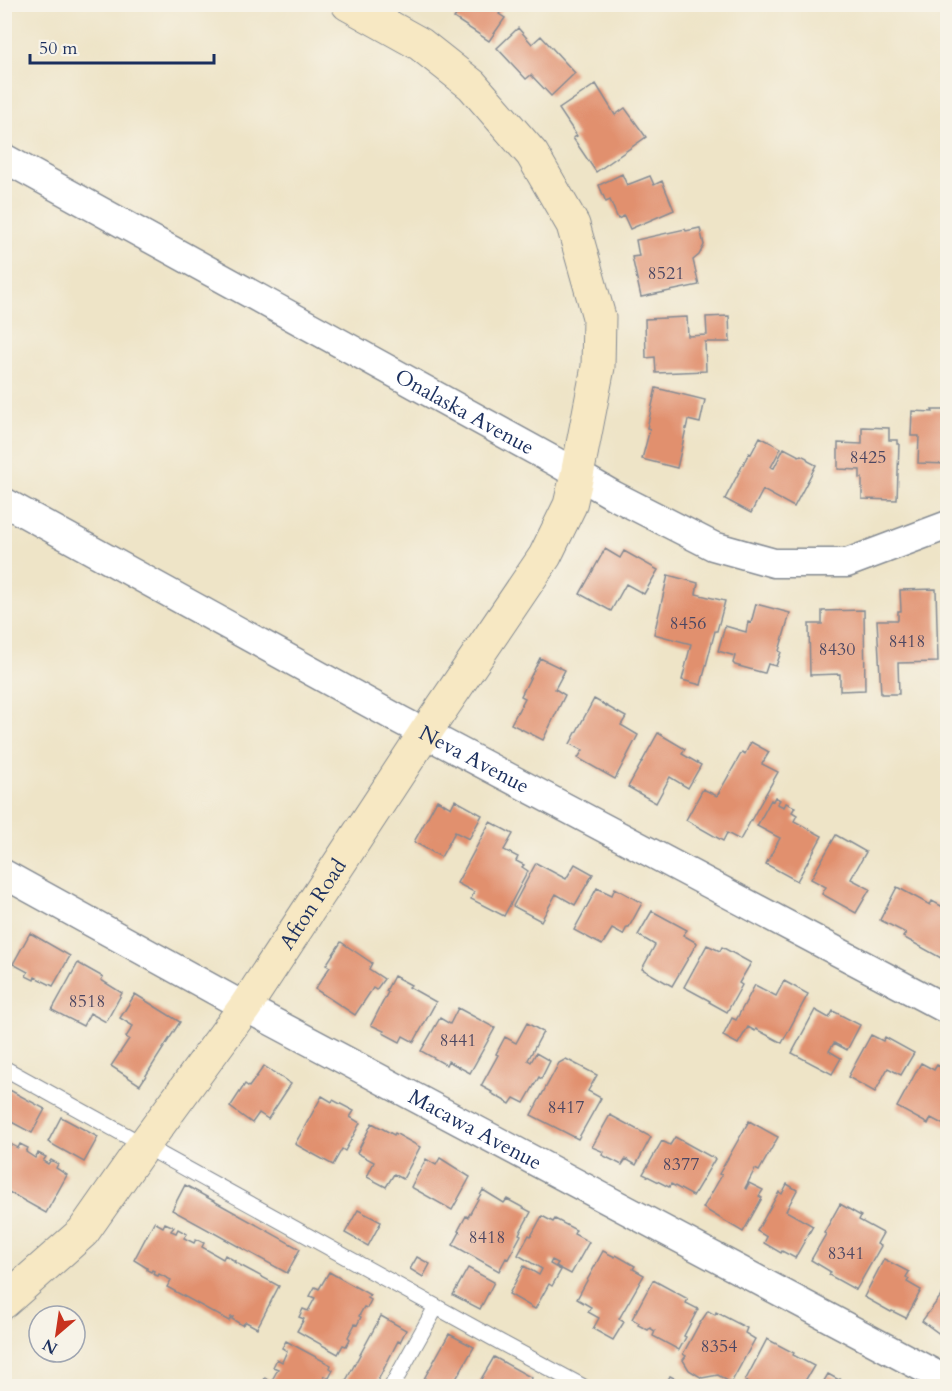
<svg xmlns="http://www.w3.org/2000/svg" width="952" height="1391" viewBox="0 0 952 1391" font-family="Cardo,serif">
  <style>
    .building { fill: #e1906e }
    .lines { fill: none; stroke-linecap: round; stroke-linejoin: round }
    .lane-casing { stroke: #848a92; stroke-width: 17 }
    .street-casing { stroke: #848a92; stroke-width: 31 }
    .secondary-casing { stroke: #848a92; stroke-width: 35 }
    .lane { stroke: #fff; stroke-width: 15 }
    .street { stroke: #fff; stroke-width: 28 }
    .secondary { stroke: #f7e8c3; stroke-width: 33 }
    .labels { text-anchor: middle; stroke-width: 5; stroke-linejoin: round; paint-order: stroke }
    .number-label { font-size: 18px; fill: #4c4762 }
    .street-label { font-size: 21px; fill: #1b2f5e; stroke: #f7f3e8 }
  </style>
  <rect width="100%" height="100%" fill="#f7f3e8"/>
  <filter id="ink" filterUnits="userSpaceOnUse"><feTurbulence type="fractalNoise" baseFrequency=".0167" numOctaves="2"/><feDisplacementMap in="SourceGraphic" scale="12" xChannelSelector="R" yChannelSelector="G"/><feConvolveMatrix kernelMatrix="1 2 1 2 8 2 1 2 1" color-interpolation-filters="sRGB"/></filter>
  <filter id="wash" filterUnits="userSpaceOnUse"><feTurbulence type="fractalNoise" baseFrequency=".008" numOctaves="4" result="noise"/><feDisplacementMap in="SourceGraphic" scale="24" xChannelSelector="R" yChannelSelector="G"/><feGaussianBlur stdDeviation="1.35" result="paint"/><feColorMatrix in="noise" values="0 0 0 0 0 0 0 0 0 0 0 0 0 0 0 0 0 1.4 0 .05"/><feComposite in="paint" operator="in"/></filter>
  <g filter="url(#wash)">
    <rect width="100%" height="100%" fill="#eee4c7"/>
    <g id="blocks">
      <path class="building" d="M443 4H506L499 14 505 18 489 41 454 18 457 14Z
        M518 28 532 44 541 36 575 73 551 96 531 75 526 79 497 48Z
        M596 84 615 115 625 108 646 137 596 172 573 138 577 136 559 109Z
        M622 174 627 185 650 176 654 185 662 181 674 210 630 229 624 216 618 219 610 200 606 202 599 185Z
        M700 228 704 245 699 255 693 260 699 285 641 297 632 257 639 256 636 240 685 229 686 231Z
        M729 316 730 342H705L706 371 656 373 655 357 646 358 645 319 687 317 688 336 707 335 706 317Z
        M656 388 705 400 700 423 688 420 677 468 642 459 650 429 647 428Z
        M932 410H948V464L918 463 919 436H911L912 411 933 412Z
        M862 427 889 428V440H897V444H899L897 500 862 499V478H860V470L838 469V443L862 444Z
        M760 437 781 448 771 467 774 468 784 448 799 456 801 455 807 458 808 461 816 465 794 507 763 490 751 513 725 499 749 453 751 454Z
        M605 549 620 558 624 551 658 570 644 594 626 584 611 611 580 594Z
        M668 575 698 583 696 594 725 601 717 631H715L701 685 682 680 691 644 654 634Z
        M936 589 938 662 898 663 899 694H881L877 620H898V611H901L900 590Z
        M756 604 790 613 779 651 781 652 776 666 768 664 765 673H764L735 665 733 663 735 656 718 651 725 626 746 632 748 622 751 623Z
        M864 610 865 690 840 691V674L810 675 809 624H822V611Z
        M540 658 565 670 555 689 565 695 543 740 511 724 525 698 521 696Z
        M594 699 626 717 621 725 638 735 615 779 578 758 583 750 570 744Z
        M658 733 685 749 682 754 701 765 688 788 670 777 656 803 628 787Z
        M751 742 769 752 762 764 778 772 740 840 727 833 723 841 686 820 703 789 717 796 742 752 745 754Z
        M775 797 780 800 777 804 784 807 786 803 795 807 792 812 797 815 794 821 822 836 797 881 766 864 780 838 757 826 771 800 773 801Z
        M437 800 451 808 455 800 482 815 469 839 455 832 441 857 414 842Z
        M490 822 513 834 504 850 518 857 516 861 524 865 522 867 528 871 504 916 471 899 474 892 457 883Z
        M836 835 866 852 851 879 870 889 856 913 822 894 826 887 811 879Z
        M536 863 566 879 575 864 593 874 575 905 556 894 541 921 513 906Z
        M897 887 930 905 932 901 943 907H948V947L941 958 903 937 906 933 880 920Z
        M597 888 612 895 615 888 642 903 629 927H627L623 935 612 929 602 945 574 930Z
        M652 911 687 930 683 935 697 943 672 986 642 969 655 945 638 935Z
        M30 933 70 956 53 986 35 977 34 980 26 976 28 972 13 964Z
        M341 942 372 963 369 969 384 979 376 990 373 988 355 1015 315 989 330 967 326 965Z
        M707 945 720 951 722 947 751 963 739 983 742 985 727 1012 709 1002 710 1001 684 987Z
        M78 963 103 977 101 980 122 993 106 1022 90 1013 83 1026 52 1010Z
        M394 976 411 985 409 987 436 1002 414 1042 403 1036 400 1042 383 1033 384 1031 371 1025 388 992 386 991Z
        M784 981 808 994 782 1043 756 1029 755 1031 748 1027 738 1044 723 1036 732 1018 736 1020 755 985 776 996Z
        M135 994 180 1022 140 1085 111 1066 129 1039 126 1037 133 1026 120 1018Z
        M458 1008 495 1028 470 1073 448 1061 446 1065 421 1051 440 1018 450 1024Z
        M815 1010 829 1018 833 1011 860 1025 847 1050 834 1043 829 1051 841 1058 832 1074 792 1053Z
        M527 1023 543 1032 528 1060 531 1062 536 1053 550 1061 541 1079 539 1077 524 1103 514 1098 510 1104 491 1093 492 1092 481 1086 498 1055 496 1054 505 1037 516 1043Z
        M871 1035 883 1041 885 1037 914 1053 901 1075 888 1068 875 1092 848 1077Z
        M566 1059 597 1075 588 1091 601 1098 578 1139 531 1115 559 1063Z
        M921 1063 934 1070 937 1065 948 1071V1127L931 1118 928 1124 897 1107Z
        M264 1066 291 1084 268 1119 259 1113 252 1123 230 1107 245 1084 249 1087Z
        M4 1087 45 1109 32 1133 4 1118Z
        M322 1096 332 1102 333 1100 354 1111 350 1117 360 1123 345 1151 342 1149 333 1165 295 1144Z
        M610 1115 651 1137 636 1165 626 1159 622 1165 602 1155 604 1152 592 1147Z
        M61 1117 98 1137 84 1162 48 1142Z
        M749 1121 778 1137 759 1171 755 1169 745 1188 746 1189 749 1183 763 1190 759 1196 762 1198 743 1232 703 1208 722 1175 719 1174Z
        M372 1123 394 1135 395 1133 420 1147 403 1179 394 1174 386 1187 367 1177 374 1162 357 1153Z
        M675 1137 715 1159 693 1196 671 1184 669 1187 643 1174 662 1141 670 1145Z
        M4 1141 18 1148 20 1144 28 1148 26 1152 35 1158 38 1153 46 1157 43 1161 48 1164 51 1160 58 1164 56 1168 67 1175 46 1213 7 1191 4 1195Z
        M440 1158 470 1177 452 1210 411 1187 426 1159 436 1165Z
        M787 1184 797 1190 786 1211 813 1226 795 1258 782 1251 781 1253 764 1243 767 1237 757 1231 779 1192 782 1194Z
        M185 1185 300 1249 287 1273 172 1210Z
        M483 1190 504 1203 507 1199 531 1212 519 1234 521 1235 508 1259 506 1258 499 1271 453 1245 460 1232 458 1231 466 1216 468 1217Z
        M840 1204 861 1216 859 1220 883 1233 877 1244 881 1246 856 1290 829 1275 831 1272 811 1260 826 1234 824 1233Z
        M358 1210 381 1222 368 1246 345 1233Z
        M542 1216 553 1222 555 1219 576 1230 574 1234 589 1242 571 1274 556 1266 558 1263 552 1260 550 1264 561 1270 552 1286 549 1284 535 1309 509 1294 524 1266 539 1275 542 1269 518 1255 529 1235 531 1236Z
        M154 1222 163 1227 165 1223 174 1227 171 1231 176 1233 178 1229 187 1234 184 1238 194 1243 196 1239 204 1243 202 1247 223 1259 225 1255 235 1261 234 1262 279 1286 257 1328 246 1322 242 1325 232 1319 233 1317H231L229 1321 167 1287 171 1280 159 1274 158 1276 153 1274 154 1271 152 1270 151 1272 147 1270V1268L134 1260Z
        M603 1251 615 1257 616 1255 635 1266 633 1269 644 1275 619 1319 624 1322 613 1340 593 1329 599 1318 588 1312 591 1307 577 1299Z
        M417 1257 430 1264 423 1277 410 1269Z
        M884 1259 909 1272 906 1277 909 1279 907 1282 921 1290 906 1318 892 1311 891 1312 864 1297Z
        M468 1268 494 1282 480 1309 453 1295Z
        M329 1272 370 1295 368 1298 371 1300 367 1308 364 1307 359 1316 361 1317 357 1325 355 1324 348 1337 350 1339 346 1346 343 1345 338 1354 297 1331 304 1319 299 1317 303 1309 308 1311 315 1298 310 1296 315 1287 319 1289Z
        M948 1279V1340L922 1321 947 1288 943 1285Z
        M653 1280 688 1299 686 1303 698 1309 684 1336 686 1337 679 1350 653 1336 655 1331 650 1328 648 1330 638 1325 639 1323 632 1319Z
        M708 1311 715 1315 716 1312 747 1328 745 1333 755 1339 731 1383 718 1375 702 1378 689 1370 683 1360 686 1356 683 1354 698 1326Z
        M381 1316 406 1330 400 1342 398 1341 375 1386H343Z
        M449 1334 474 1347 452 1386H420Z
        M767 1339 794 1353 793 1355 814 1366 802 1386H755L745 1381Z
        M286 1341 331 1365 330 1368 333 1370 329 1378 325 1376 319 1386H261L265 1378 271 1382 278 1369 273 1367 277 1359 282 1362 287 1351 282 1348Z
        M494 1357 532 1378 527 1386H477Z
        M828 1374 839 1380 840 1379 854 1386H821Z
        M670 1376 689 1386H665Z"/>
    </g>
  </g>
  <g filter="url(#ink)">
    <use href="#blocks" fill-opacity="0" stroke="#848a92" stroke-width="1.5"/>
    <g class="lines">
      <g class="lane-casing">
        <path id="lane" d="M4 1068 500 1342 582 1386
          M392 1386 436 1307"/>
      </g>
      <g class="street-casing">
        <g id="street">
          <path id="s1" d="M4 158 556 462 613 495 713 546 774 563H847L948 525"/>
          <path id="s2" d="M4 502 400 720 948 1010"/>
          <path id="s3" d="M4 874 245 1007 948 1381"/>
        </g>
      </g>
      <g class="secondary-casing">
        <g id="secondary">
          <path id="s4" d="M4 1302 83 1232 144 1145 245 1007 425 733 545 556 570 505 577 475 598 367 599 317 573 225 532 154 472 85 420 44 348 4"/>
        </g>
      </g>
      <use href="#lane" class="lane"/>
      <use href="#street" class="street"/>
      <use href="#secondary" class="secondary"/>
    </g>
  </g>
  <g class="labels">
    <g class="number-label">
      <text x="666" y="279">8521</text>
      <text x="868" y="463">8425</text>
      <text x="688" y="629">8456</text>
      <text x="907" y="647">8418</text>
      <text x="837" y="655">8430</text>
      <text x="87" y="1007">8518</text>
      <text x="458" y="1046">8441</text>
      <text x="566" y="1113">8417</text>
      <text x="681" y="1170">8377</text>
      <text x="487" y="1243">8418</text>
      <text x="846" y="1259">8341</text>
      <text x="719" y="1352">8354</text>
    </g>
    <g class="street-label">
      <text dy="7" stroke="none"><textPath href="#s1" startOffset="526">Onalaska Avenue</textPath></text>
      <text dy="7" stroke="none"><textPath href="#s2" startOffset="536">Neva Avenue</textPath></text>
      <text dy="7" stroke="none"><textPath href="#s4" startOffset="506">Afton Road</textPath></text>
      <text dy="7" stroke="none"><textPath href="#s3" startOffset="536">Macawa Avenue</textPath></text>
    </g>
  </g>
  <rect width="952" height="1391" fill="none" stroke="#f7f3e8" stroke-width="24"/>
  <g transform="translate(57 1334) rotate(209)"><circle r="28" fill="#f7f3e8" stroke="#9fa5b1" stroke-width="1.5"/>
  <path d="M0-4.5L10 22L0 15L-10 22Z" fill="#c8321e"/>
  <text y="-9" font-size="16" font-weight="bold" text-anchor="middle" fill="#1b2f5e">N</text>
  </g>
  <path d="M30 54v9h184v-9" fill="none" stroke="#1b2f5e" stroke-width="3"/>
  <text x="39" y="54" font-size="18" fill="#1b2f5e" stroke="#f7f3e8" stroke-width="4.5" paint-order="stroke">50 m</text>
</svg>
